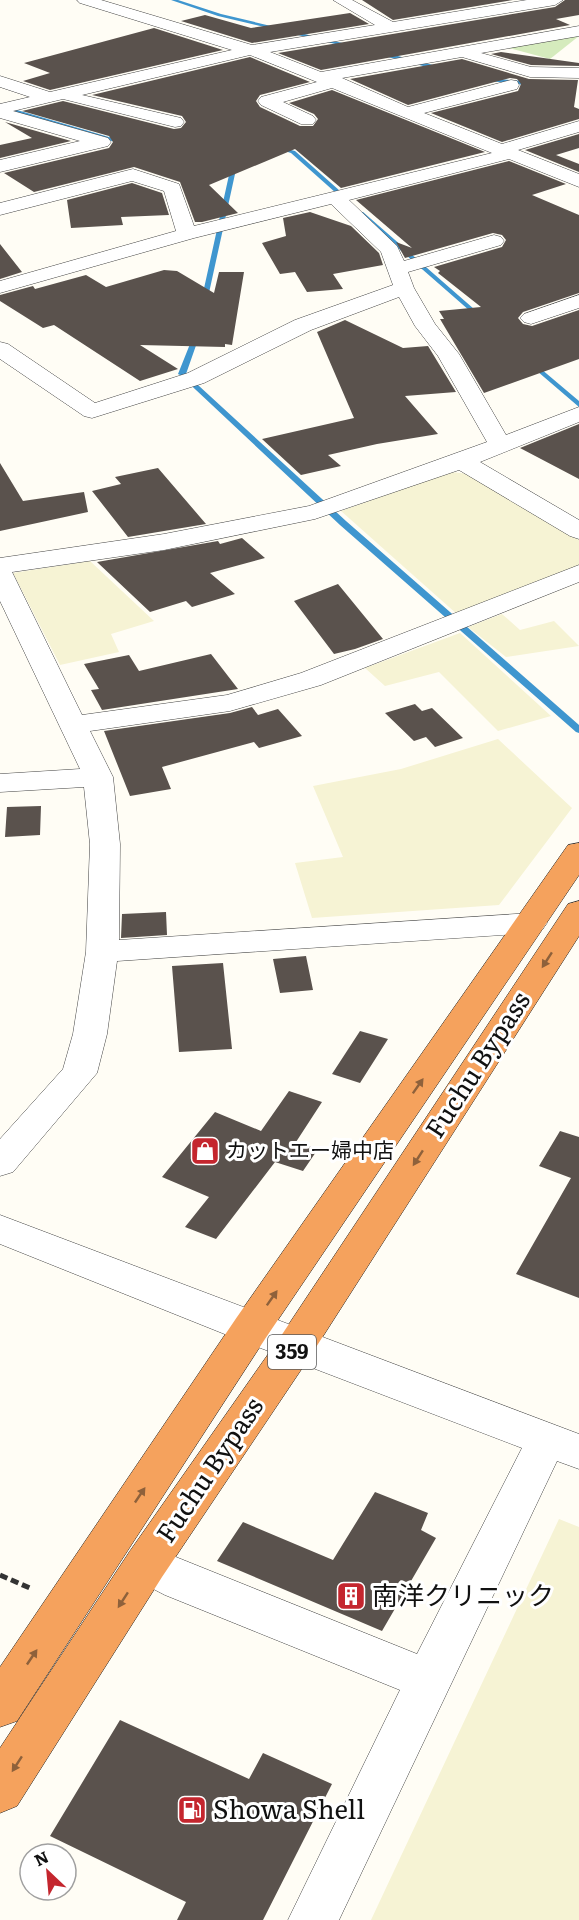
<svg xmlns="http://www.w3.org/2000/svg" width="579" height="1920" viewBox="0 0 579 1920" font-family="Literata,'Noto Sans JP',serif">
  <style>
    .farmland { fill: #f6f3d4 }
    .green { fill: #d5ebbd }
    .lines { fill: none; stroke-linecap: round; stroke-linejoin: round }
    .stream { fill: #3f96cf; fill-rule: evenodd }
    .building { fill: #5a524d }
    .minor-casing { stroke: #444; stroke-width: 1 }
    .highway-casing { stroke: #222; stroke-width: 1 }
    .path { stroke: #333; stroke-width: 5; stroke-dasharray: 8 4; stroke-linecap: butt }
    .minor { fill: #fff; fill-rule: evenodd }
    .highway { fill: #f5a25d; fill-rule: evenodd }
    .oneway { fill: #8e613b }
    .labels { text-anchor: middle; stroke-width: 6; stroke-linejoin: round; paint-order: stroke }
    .shield { fill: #fff; stroke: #585858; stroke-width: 1.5 }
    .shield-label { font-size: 20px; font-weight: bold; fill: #111 }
    .poi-label { font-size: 21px; fill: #111; stroke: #fff; text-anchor: start }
    .near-street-label { font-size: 26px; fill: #111; stroke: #fff }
    .near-poi-label { font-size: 26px; fill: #111; stroke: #fff; text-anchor: start }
  </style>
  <rect width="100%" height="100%" fill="#fffdf5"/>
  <path class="farmland" d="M450 472 470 474 579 539V568L458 615 341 511Z
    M90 561 154 621 111 634 119 652 60 665 13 573Z
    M502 614 520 630 554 621 579 646 506 657 468 627Z
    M460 633 551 716 498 731 439 672 385 686 365 668Z
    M498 739 572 808 499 905 312 918 295 863 343 857 313 786 401 769Z
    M559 1519 579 1527V1920H371Z"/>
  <path class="green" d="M579 36 550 59 501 46Z"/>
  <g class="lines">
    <path class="stream" d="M171 0H178L221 14 355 46 352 48 218 16Z
      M382 52 441 67 442 68 439 70 380 55Z
      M488 78 534 82 537 84 534 86 490 81Z
      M0 105 126 142 127 143 122 144 0 109Z
      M275 146 295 151 349 199V201H345L291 153 275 148Z
      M220 169 235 174 207 302 204 304 201 302 229 175 218 172 217 171Z
      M359 212H363L482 316V318H478L359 214Z
      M197 332 200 334 186 374 346 521 579 725V733L576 732 340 525 180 375 178 374 194 334Z
      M530 363H534L579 401V407L530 365Z"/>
  </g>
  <path class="building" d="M362 0H513L393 20Z
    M565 0H579V15L556 19 570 25 321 70 278 53 555 7Z
    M350 13 369 24 252 43 181 21 205 15 251 28Z
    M154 28 223 50 50 90 23 81 50 73 24 63Z
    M501 52 579 63V66L531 65 491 54Z
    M250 57 310 82 260 95 256 101 260 107 300 126H313L318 119 314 114 289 103 332 90 485 152 341 188 295 149 209 185 238 213 202 222H195L180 182 134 167 34 192 4 173 109 148 113 142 109 136 22 111 63 101 174 129 181 128 186 122 182 116 92 95Z
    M462 59 529 79 578 80 574 107 579 109V119L502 142 431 113 518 91 521 84 517 79 510 78 408 105 350 79Z
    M5 122 71 141 0 158V145L32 138Z
    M579 134V148L556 155 579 164V172L525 150Z
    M509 161 566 184 532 195 579 215V293L523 312 518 318 523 324 532 326 579 310V359L484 393 440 319H444L439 311 481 307 438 273 440 271 434 267 502 247 506 240 502 235 493 233 405 258 396 242 412 248 356 200Z
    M132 183 162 193 169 215 121 217 123 225 71 228 67 200Z
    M310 212 351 226 379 253 383 265 333 274 343 289 307 292 295 272 280 274 262 243 286 236 283 218Z
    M0 244 22 272 0 279Z
    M164 270 177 271 214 293 219 272H244L232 345 225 344V347L140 345 178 369 140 381 54 325 43 328 0 301V295L33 286 35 289 86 275 106 287Z
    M345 320 403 348 428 346 456 392 405 396 438 434 377 444 328 455 341 466 301 475 262 439 354 418 317 332Z
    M579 424V479L520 448Z
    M0 463 23 501 84 492 88 512 0 531Z
    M158 468 206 524 128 537 92 491 121 484 115 477Z
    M242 538 265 558 210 573 235 594 192 607 186 601 150 612 97 562 218 541 220 544Z
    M338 584 383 639 355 649 334 654 294 601Z
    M211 654 238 689 102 710 91 690 99 689 84 664 129 655 139 671Z
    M415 704 422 711 432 708 463 738 435 747 426 737 414 741 385 713Z
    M252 707 258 715 278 709 302 736 259 748 254 742 162 767 171 789 130 796 104 731 230 713Z
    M41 806 40 835 5 837 7 807Z
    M166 912 167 935 121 938 122 914Z
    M306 956 313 990 280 993 273 959Z
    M223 963 232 1049 179 1052 172 966Z
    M360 1031 388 1039 360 1083 332 1074Z
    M289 1091 322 1102 296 1142 318 1149 303 1171 275 1162 216 1239 185 1227 209 1197 162 1177 215 1112 261 1131Z
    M560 1131 579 1137V1298L516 1274 571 1178 539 1166Z
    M375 1492 428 1513 421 1530 436 1538 382 1631 217 1561 243 1522 333 1560Z
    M120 1720 249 1779 263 1753 332 1784 263 1920H177L186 1902 50 1836Z"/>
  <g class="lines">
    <g class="minor-casing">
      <path id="minor" d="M77 0H101L252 45 375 25 333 0H352L393 22 527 0H563L555 5 270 52 321 72 579 26V36L481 53 531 67 579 68V78L530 77 462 57 342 78 408 107 511 80 517 81 519 85 517 89 424 113 502 144 579 121V132L518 150 579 174V187L509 159 349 200 397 246 404 261 494 235 501 237 504 241 501 245 408 272 414 288 435 324 459 354 506 435 579 407V422L480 462 579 520V539L570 536 459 470 315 519 164 550 12 572 82 715 227 695 301 673 579 565V582L321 685 230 711 90 731 113 777 120 844 119 940 531 913 542 916 547 923 542 930 531 933 117 961 107 1034 97 1073 13 1172 0 1176V1139L63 1069 73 1034 86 952 90 844 84 787 0 792V774L80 769 0 601V558L164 534 309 506 487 442 438 356 415 326 399 297 311 330 204 383 92 418 84 416 0 359V342L8 344 95 403 188 373 295 320 393 285 381 252 331 204 194 238 0 293V281L176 231 164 191 132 181 0 215V203L133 169 179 184 194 226 492 153 332 88 283 102 313 116 316 120 313 124H301L261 105 258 101 261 97 317 82 250 55 82 95 181 118 184 122 181 126 175 127 63 99 13 111 108 138 111 142 108 146 0 172V160L80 141 0 118V104L30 97 0 87V76L50 92 232 50 80 3Z
        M579 295V308L531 324 524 322 520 318 524 314Z
        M0 1215 579 1434V1469L557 1461 339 1920H288L400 1690 165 1595 130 1577 124 1564 130 1551 146 1545 417 1654 522 1448 237 1339 0 1244Z"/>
    </g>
    <g class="highway-casing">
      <path id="highway" d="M579 843V875L265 1339 17 1721 0 1727V1667L237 1317 568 845Z
        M579 901V936L311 1355 162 1577 17 1806 0 1813V1748L130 1551 283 1333 568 904Z"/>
    </g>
    <path class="path" d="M0 1575 32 1589"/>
    <use href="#minor" class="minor"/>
    <use href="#highway" class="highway"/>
  </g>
  <defs><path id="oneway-solid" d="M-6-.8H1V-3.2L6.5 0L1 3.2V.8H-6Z" transform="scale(1.5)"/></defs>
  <g class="oneway">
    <use href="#oneway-solid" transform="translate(547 960) rotate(123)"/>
    <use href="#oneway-solid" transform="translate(418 1086) rotate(-55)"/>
    <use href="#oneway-solid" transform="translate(418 1158) rotate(123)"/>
    <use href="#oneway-solid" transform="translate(272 1298) rotate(-55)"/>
    <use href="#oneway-solid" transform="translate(140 1495) rotate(-56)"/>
    <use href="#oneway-solid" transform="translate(123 1600) rotate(123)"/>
    <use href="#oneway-solid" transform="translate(32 1657) rotate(-56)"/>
    <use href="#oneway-solid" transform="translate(17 1764) rotate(123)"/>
  </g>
  <defs>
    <g id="shop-square" transform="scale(1.5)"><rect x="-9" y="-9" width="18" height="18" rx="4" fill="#c4262e" stroke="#fff"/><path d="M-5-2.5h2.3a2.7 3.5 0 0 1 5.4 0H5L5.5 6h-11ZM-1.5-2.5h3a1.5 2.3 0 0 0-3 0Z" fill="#fff"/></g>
    <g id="building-square" transform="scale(1.5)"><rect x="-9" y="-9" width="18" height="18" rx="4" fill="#c4262e" stroke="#fff"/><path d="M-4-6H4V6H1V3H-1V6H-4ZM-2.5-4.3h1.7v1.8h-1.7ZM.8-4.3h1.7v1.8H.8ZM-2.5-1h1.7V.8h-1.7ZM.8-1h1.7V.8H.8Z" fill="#fff"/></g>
    <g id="fuel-square" transform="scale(1.5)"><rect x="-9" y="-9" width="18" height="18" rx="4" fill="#c4262e" stroke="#fff"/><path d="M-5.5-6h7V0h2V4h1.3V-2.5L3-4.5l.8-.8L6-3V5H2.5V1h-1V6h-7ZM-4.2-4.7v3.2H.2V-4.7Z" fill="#fff"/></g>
  </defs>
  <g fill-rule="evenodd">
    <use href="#shop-square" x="205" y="1151"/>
    <use href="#building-square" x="351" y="1596"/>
    <use href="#fuel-square" x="192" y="1810"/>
  </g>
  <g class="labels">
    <rect class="shield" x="268" y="1335" width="48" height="34" rx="4.5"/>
    <g class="shield-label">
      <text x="292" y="1359">359</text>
    </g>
    <g class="poi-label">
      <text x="226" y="1158">カットエー婦中店</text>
    </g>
    <g class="near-street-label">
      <text transform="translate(478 1065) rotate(-57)" y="9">Fuchu Bypass</text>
      <text transform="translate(210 1470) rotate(-56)" y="9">Fuchu Bypass</text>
    </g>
    <g class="near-poi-label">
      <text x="372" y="1605">南洋クリニック</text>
      <text x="213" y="1819">Showa Shell</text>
    </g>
  </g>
  <g transform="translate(48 1872) rotate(334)"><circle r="28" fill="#ffffff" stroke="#a0a0a0" stroke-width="1.5"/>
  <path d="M0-4.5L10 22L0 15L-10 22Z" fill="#c4262e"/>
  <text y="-9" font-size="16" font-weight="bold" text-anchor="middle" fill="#111111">N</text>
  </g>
</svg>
